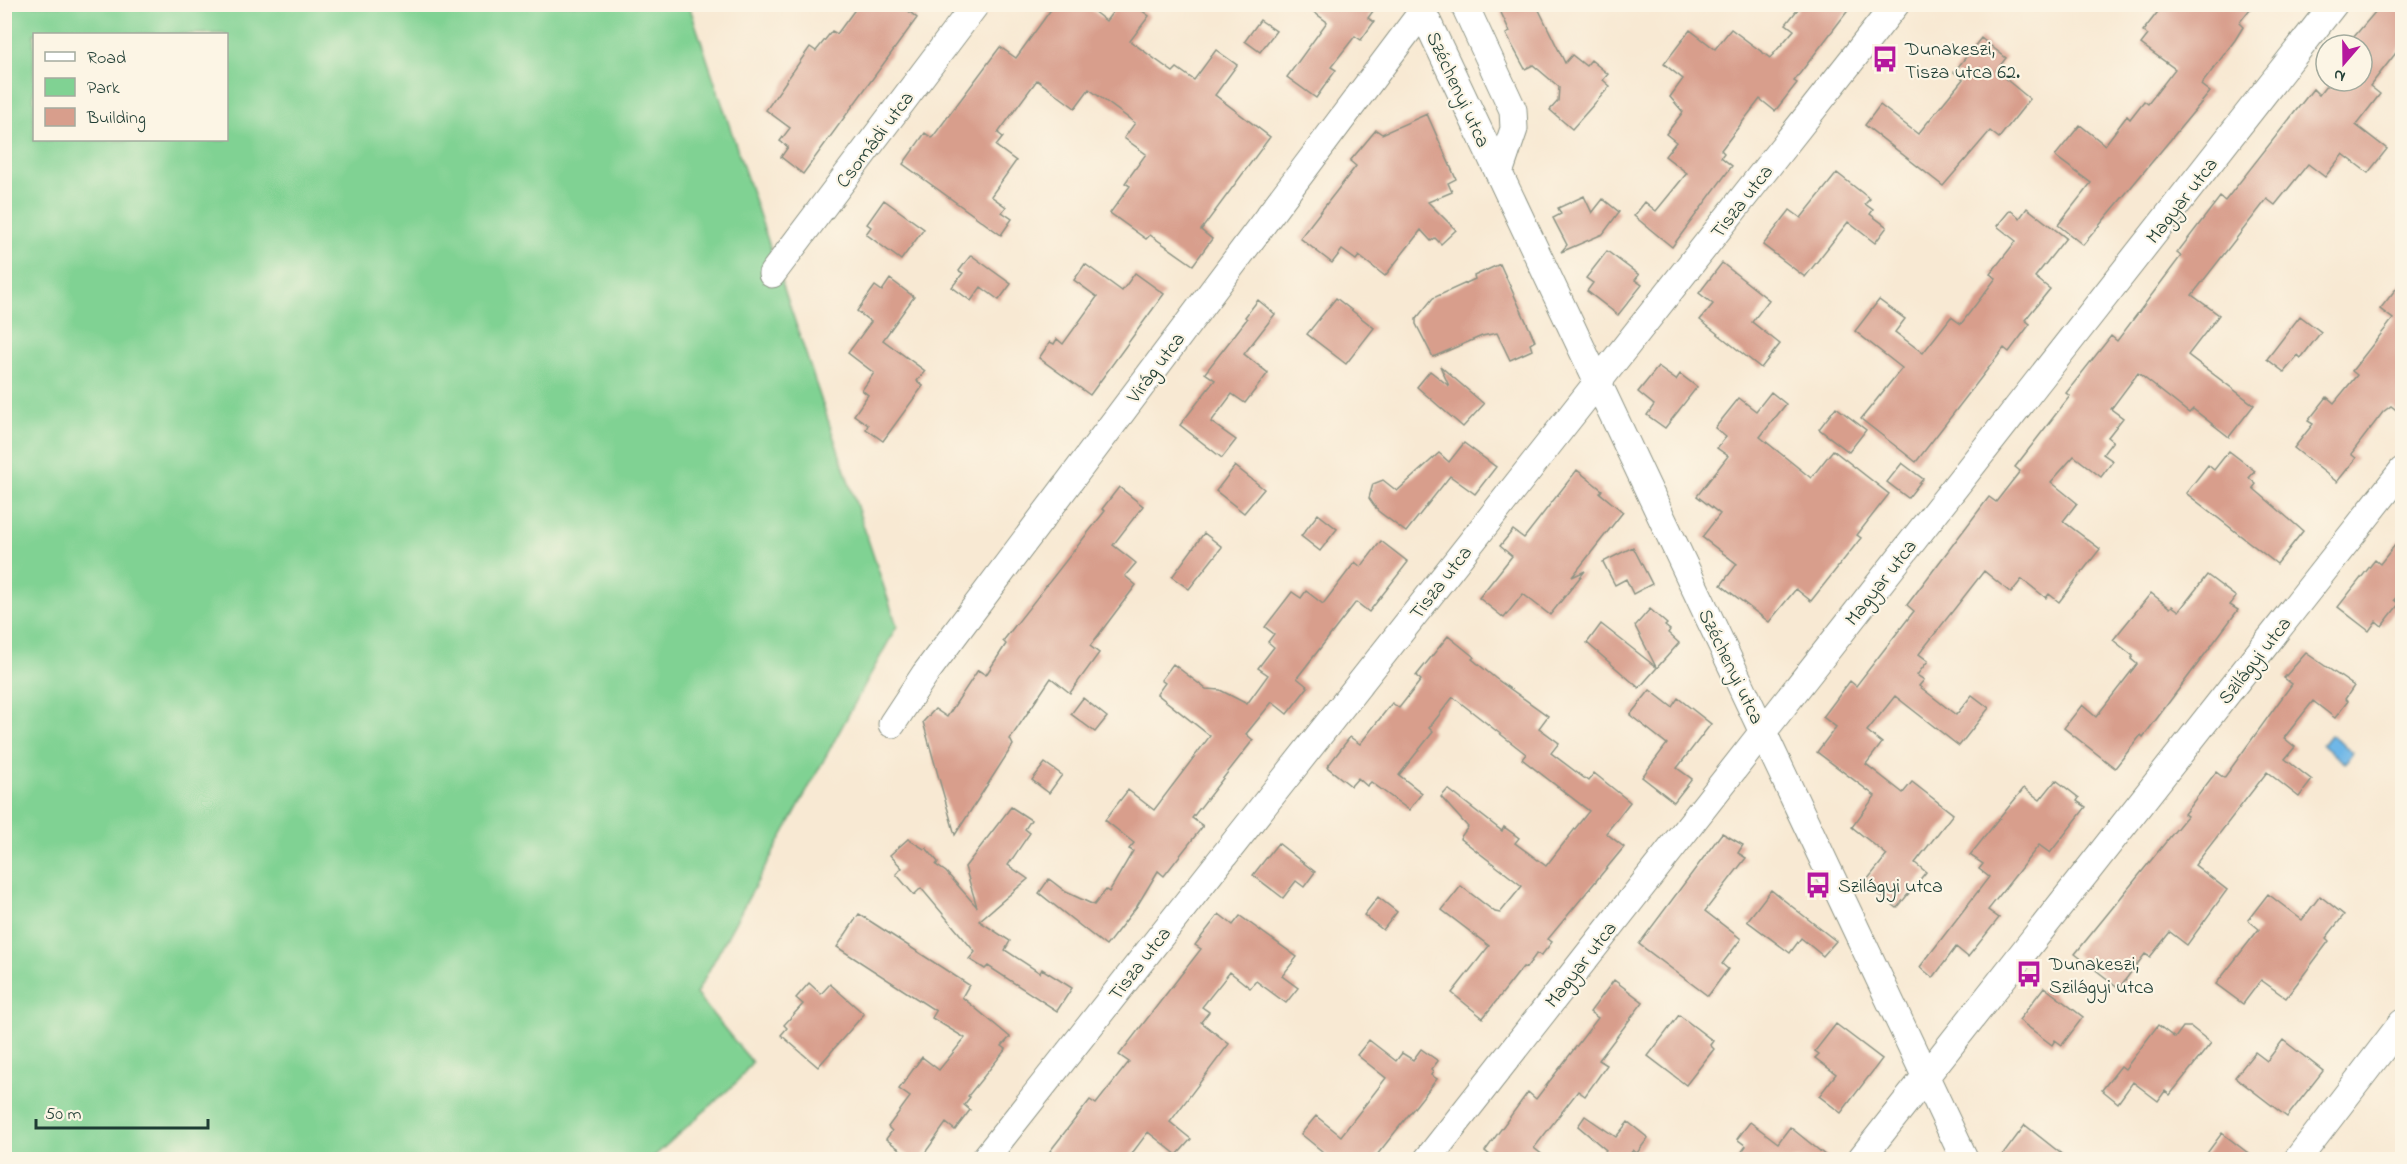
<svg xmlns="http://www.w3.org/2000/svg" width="2407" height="1164" viewBox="0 0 2407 1164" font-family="'Indie Flower',sans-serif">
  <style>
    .green { fill: #80d293; stroke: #508864; stroke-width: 1.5; fill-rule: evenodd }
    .water { fill: #70b7e7; stroke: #487a8e; stroke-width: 1.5 }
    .building { fill: #d89e8c }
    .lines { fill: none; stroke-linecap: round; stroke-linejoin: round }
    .minor-casing { stroke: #8c9384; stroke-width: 29 }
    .minor { stroke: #fff; stroke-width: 27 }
    .labels { text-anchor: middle; stroke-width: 4.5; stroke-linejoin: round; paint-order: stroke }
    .poi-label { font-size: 20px; fill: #1f3d34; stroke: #fcf5e5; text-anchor: start }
    .street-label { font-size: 20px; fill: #1f3d34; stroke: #fcf5e5 }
  </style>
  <rect width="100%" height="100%" fill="#fcf5e5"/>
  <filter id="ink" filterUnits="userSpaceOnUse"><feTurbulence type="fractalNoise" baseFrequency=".0167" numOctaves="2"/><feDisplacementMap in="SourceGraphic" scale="12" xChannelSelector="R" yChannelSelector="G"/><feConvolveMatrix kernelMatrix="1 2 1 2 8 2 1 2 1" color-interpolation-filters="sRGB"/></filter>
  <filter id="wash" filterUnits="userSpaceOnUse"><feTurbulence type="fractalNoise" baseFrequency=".008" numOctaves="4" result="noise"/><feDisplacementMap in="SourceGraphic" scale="24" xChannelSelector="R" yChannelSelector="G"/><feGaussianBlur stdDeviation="1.35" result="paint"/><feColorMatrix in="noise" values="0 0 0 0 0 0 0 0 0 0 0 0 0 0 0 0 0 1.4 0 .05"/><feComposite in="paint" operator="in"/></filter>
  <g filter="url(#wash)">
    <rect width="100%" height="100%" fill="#f8e9d3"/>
    <path class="green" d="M5 5H689L897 626 696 994 752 1062 738 1081 651 1159 5 1160ZM34 34H226V140H34Z"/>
    <path class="water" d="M2330 735 2353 752 2345 763 2322 745Z"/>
    <g id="blocks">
      <path class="building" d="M859 4H900L917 18 803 174 781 157 788 147 780 141 790 128 766 110 810 47 816 51 832 31 837 34Z
        M1055 4H1084L1106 21 1119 4H1133L1149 16 1130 41 1173 72 1177 68 1194 80 1216 50 1237 65 1215 95 1270 137 1201 230 1212 239 1193 265 1150 235 1146 239 1110 213 1130 186 1125 183 1146 154 1124 138 1135 123 1089 89 1075 108 1037 80 998 133 1003 137 996 146 1016 161 991 196 1006 207 1002 212 1012 219 1001 235 903 164 925 133 932 138 1000 47 1016 58Z
        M1303 4H1378L1368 18 1374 22 1361 40 1355 36 1331 67 1336 70 1316 98 1287 77 1327 22Z
        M1497 4H1536L1565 63 1572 55 1586 66 1591 60 1608 74 1603 80 1610 86 1572 129 1550 110 1558 101 1559 87 1533 65 1525 69 1506 34 1510 32Z
        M1802 4H1853L1794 81 1797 83 1775 111 1760 99 1721 150 1724 153 1721 157 1732 166 1672 247 1634 216 1645 202 1656 211 1687 173 1665 156 1676 142 1666 134 1683 112 1670 97 1683 79 1664 64 1690 30 1715 49 1731 29 1770 58 1794 30 1786 24Z
        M2164 4H2254L2239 23 2243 27 2235 40 2201 85 2210 92 2083 245 2058 225 2091 183 2055 156 2080 125 2105 145 2127 116 2130 119 2144 101 2148 104 2175 69 2141 44 2148 35 2143 31Z
        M2382 4H2403V44L2370 86 2380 94 2356 125 2387 149 2368 173 2343 154 2325 177 2308 164 2275 205 2267 199 2192 295 2219 315 2188 355 2254 405 2229 437 2193 409 2189 413 2138 373 2111 409 2123 418 2108 437 2113 441 2103 454 2113 461 2101 477 2074 456 2051 482 2077 503 2063 521 2100 549 2082 572 2059 602 2049 594 2046 598 2022 579 2011 593 1984 571 1919 654 1928 661 1917 675 1924 680 1919 686 1956 715 1972 695 1989 708 1959 746 1895 696 1867 731 1882 743 1866 764 1903 793 1912 782 1953 814 1915 863 1926 872 1897 908 1874 890 1876 887 1867 880 1887 855 1852 827 1875 796 1817 752 1836 727 1823 717 1850 681 1856 686 1914 611 1907 605 1989 497 1996 502 2020 471 2015 467 2070 396 2066 393 2111 336 2117 341 2181 256 2177 253 2220 197 2225 201 2313 89 2319 95 2330 81H2362V45H2347Z
        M1260 20 1276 31 1260 52 1245 41Z
        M1981 38 2006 58 1996 71 2030 99 1999 138 1990 131 1943 186 1865 125 1880 105 1918 134 1963 79 1954 72Z
        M1427 114 1456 179 1448 183 1452 192 1428 202 1456 230 1441 244 1435 238 1431 241 1421 230 1385 276 1359 256 1356 260 1342 250 1332 263 1300 238 1356 166 1350 161 1376 130 1382 134Z
        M1837 173 1870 199 1865 204 1873 210 1870 214 1887 227 1875 243 1848 222 1805 277 1763 245 1790 210 1801 218Z
        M1584 196 1592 213 1603 199 1619 212 1603 234 1561 252 1567 245 1553 218 1561 214 1558 208Z
        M884 200 924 229 901 260 866 234 871 227 867 224Z
        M2027 208 2066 238 2035 277 2050 289 2025 320 2030 324 2009 352 2004 348 1916 462 1861 419 1902 368 1855 331 1879 300 1905 319 1895 332 1923 353 1951 317 1961 324 1996 278 1990 274 2016 241 1997 226 2010 210 2020 218Z
        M1607 251 1639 275 1635 280 1642 285 1618 315 1587 291 1593 283 1586 278Z
        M971 255 1011 284 999 300 981 287 971 301 952 287 963 273 959 271Z
        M1722 263 1769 300 1752 322 1780 344 1761 368 1700 320 1713 304 1699 293Z
        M1085 264 1122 291 1135 273 1164 294 1090 395 1039 358 1050 342 1054 344 1057 339 1063 344 1097 297 1074 280Z
        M1500 264 1535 341 1530 344 1532 350 1510 360 1497 333 1482 336 1433 357 1416 324V319L1433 298 1475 279 1474 276Z
        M890 279 914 297 883 340 925 371 917 381 923 386 883 441 866 429 868 425 854 415 868 395 862 390 874 373 848 353 871 322 857 311 875 286 882 291Z
        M2403 280V415L2391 406 2383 412 2351 454 2356 458 2337 482 2294 448 2313 424 2308 421 2327 397 2334 403 2357 375 2352 371 2393 319 2380 309Z
        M1336 298 1374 328 1346 364 1307 334Z
        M1258 300 1275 314 1244 354 1268 373 1245 403 1232 394 1211 422 1236 440 1222 458 1180 425 1215 380 1205 373 1247 319 1245 317Z
        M2300 316 2321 332 2301 358 2298 355 2284 372 2267 359Z
        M1440 366 1484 404 1463 427 1417 387 1430 371 1449 386Z
        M1658 367 1676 380 1680 374 1697 387 1665 428 1647 415 1654 405 1638 392Z
        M1771 392 1786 404 1760 437 1811 478 1833 450 1889 494 1857 535 1861 538 1811 601 1796 589 1769 622 1721 585 1737 564 1702 537 1720 514 1697 496 1728 456 1717 448 1726 437 1715 428 1739 398 1756 411Z
        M1836 407 1866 430 1849 452 1819 429Z
        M1464 443 1496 467 1475 494 1450 476 1406 532 1378 511 1369 498 1373 484 1383 480 1397 491 1439 453 1449 462Z
        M2229 451 2255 471 2249 478 2256 484 2253 488 2303 531 2277 564 2186 493 2208 465 2214 470Z
        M1902 463 1923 479 1908 498 1887 482Z
        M1235 466 1264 489 1244 513 1216 491Z
        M1577 470 1602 490 1600 493 1623 512 1572 577 1585 571 1550 615 1523 594 1504 618 1479 598 1512 556 1500 546 1513 530 1524 538Z
        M1119 487 1143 506 1113 545 1136 563 1125 576 1136 585 1090 646 1099 653 1070 693 1051 678 1010 739 1013 745 955 835 923 722 935 709 947 717 978 670 986 675 1006 644 1003 641 1105 511 1102 509Z
        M1318 514 1337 529 1320 551 1301 536Z
        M1204 533 1222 547 1189 589 1172 577Z
        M2403 535V590L2394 600 2399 604 2382 626 2376 621 2369 631 2338 607 2375 560 2380 564Z
        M1381 541 1408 562 1369 612 1356 602 1297 678 1308 687 1287 714 1272 702 1246 734 1253 740 1192 818 1203 826 1164 876 1158 871 1137 906 1106 946 1039 893 1049 879 1066 892 1094 905 1106 890 1109 892 1133 851 1129 849 1134 843 1105 820 1128 790 1154 810 1210 736 1157 694 1165 683 1161 680 1173 664 1206 689 1220 690 1247 704 1268 675 1258 668 1274 647 1268 642 1274 634 1265 627 1292 592 1301 598 1306 591 1323 604 1355 562 1361 567Z
        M1633 547 1652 584 1633 594 1626 579 1615 585 1603 562Z
        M2207 575 2236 597 2230 605 2238 610 2143 737 2141 735 2115 768 2064 728 2082 705 2096 717 2137 664 2131 659 2133 656 2113 640 2151 593 2170 608 2172 606 2179 611Z
        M1650 609 1667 624 1665 626 1670 630 1668 633 1679 643 1639 688 1587 643 1601 624 1656 667 1635 626Z
        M1448 636 1474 657 1472 659 1495 678 1548 716 1539 728 1559 743 1551 753 1588 781 1594 773 1630 802 1606 833 1624 847 1548 939 1552 942 1541 956 1537 953 1526 968 1523 967 1483 1018 1452 993 1489 946 1442 910 1461 886 1495 912 1500 913 1522 886 1460 838 1468 827 1441 797 1448 789 1502 831 1504 827 1519 838 1515 843 1546 866 1589 811 1522 759 1526 754 1453 697 1429 728 1433 732 1399 775 1422 793 1409 810 1371 782 1367 786 1358 778 1351 786 1327 767 1350 737 1360 744 1392 703 1399 708 1421 680 1416 676Z
        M2306 653 2354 686 2345 699 2348 701 2335 718 2313 701 2284 738 2295 747 2285 759 2312 780 2299 797 2267 772 2195 865 2227 890 2187 945 2170 932 2150 957 2145 954 2119 988 2075 954 2187 816 2184 814 2216 772 2224 778 2292 684 2284 678Z
        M1650 690 1672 707 1678 698 1711 724 1677 768 1692 779 1674 802 1642 777 1667 744 1630 715Z
        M1083 698 1107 717 1095 732 1071 714Z
        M1045 763 1062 775 1049 793 1032 780Z
        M2056 780 2079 798 2077 801 2086 807 2050 853 2039 845 1988 910 1999 918 1968 957 1956 947 1933 978 1920 967 1989 877 1979 869 1983 864 1970 855 2024 788 2040 800Z
        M1011 807 1031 820 1025 829 1030 833 1008 865 1028 879 979 921 1010 941 1005 950 1040 973 1042 969 1072 988 1057 1011 988 966 985 969 969 959 975 952 921 888 914 895 896 874 902 868 890 855 908 839 924 849 926 848 938 862 936 865 946 872 977 907 965 867Z
        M1722 833 1743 845 1738 853 1746 858 1705 911 1741 939 1722 964 1728 969 1708 996 1639 944Z
        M1278 843 1315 872 1304 887 1296 881 1283 898 1253 875Z
        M1771 890 1836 941 1823 956 1801 938 1790 953 1747 921Z
        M2268 894 2302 920 2320 896 2344 915 2326 938 2329 941 2286 998 2261 980 2243 1004 2216 984 2259 929 2248 920Z
        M1378 897 1397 912 1383 930 1364 915Z
        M859 914 969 985 962 997 1010 1037 1002 1046 1006 1049 968 1096 970 1097 964 1105 970 1110 955 1130 946 1123 920 1160H914L886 1139 892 1131 888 1127 910 1097 899 1089 922 1057 939 1070 965 1038 932 1018 936 1011 837 947Z
        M1219 914 1233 925 1240 916 1297 957 1282 976 1298 988 1286 1003 1256 981 1250 988 1230 972 1202 1007 1209 1012 1201 1022 1229 1044 1170 1122 1191 1139 1177 1155 1148 1132 1127 1160H1043L1090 1100 1096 1104 1129 1062 1119 1055 1201 949 1195 945Z
        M1614 980 1643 1002 1599 1060 1607 1065 1585 1096 1578 1091 1534 1148 1549 1160H1496L1485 1151 1528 1092 1536 1099 1598 1018 1590 1012Z
        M809 983 821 994 830 984 864 1014 818 1067 781 1035 787 1028 784 1025 803 1004 796 998Z
        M2044 987 2083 1017 2062 1045 2055 1040 2052 1045 2019 1020Z
        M1679 1015 1713 1041 1710 1045 1714 1049 1686 1085 1648 1056Z
        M1836 1024 1882 1059 1841 1113 1819 1096 1836 1074 1815 1058 1819 1054 1815 1051Z
        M2158 1025 2175 1038 2183 1027H2191L2211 1043 2170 1095 2165 1091 2158 1101 2133 1082 2118 1103 2102 1090 2121 1066 2125 1069Z
        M1369 1040 1396 1061 1402 1053 1413 1060 1421 1049 1438 1061 1431 1070 1433 1072 1431 1075 1437 1079 1373 1160H1333L1301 1134 1316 1116 1341 1136 1386 1078 1357 1055Z
        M2283 1040 2323 1071 2287 1117 2235 1077 2255 1052 2267 1061Z
        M1585 1116 1616 1137 1628 1122 1648 1138 1637 1153 1633 1150 1626 1160H1599L1606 1150 1578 1126Z
        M1750 1122 1778 1143 1790 1127 1831 1160H1736L1746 1146 1737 1139Z
        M2025 1125 2069 1160H1999Z
        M2222 1133 2257 1160H2202Z"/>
    </g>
  </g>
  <g filter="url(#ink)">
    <use href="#blocks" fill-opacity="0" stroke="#8c9384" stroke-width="1.5"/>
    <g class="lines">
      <g class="minor-casing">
        <path id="minor" d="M1419 4 1965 1160
          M1464 4 1513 110 1514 129 1499 173
          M772 274 976 4
          M892 724 925 674 1422 12
          M984 1160 1896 4
          M1427 1160 2334 4
          M1860 1160 2402 471
          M2297 1160 2402 1023"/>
      </g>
      <use href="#minor" class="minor"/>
    </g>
  </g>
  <defs>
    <g id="bus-bare" transform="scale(2.07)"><path d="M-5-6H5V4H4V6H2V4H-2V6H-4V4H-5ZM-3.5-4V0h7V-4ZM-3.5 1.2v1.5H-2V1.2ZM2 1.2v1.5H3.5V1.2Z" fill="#b5179e" stroke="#fcf5e5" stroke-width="2.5" paint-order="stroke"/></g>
  </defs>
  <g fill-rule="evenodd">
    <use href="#bus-bare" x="1885" y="59"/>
    <use href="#bus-bare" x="1818" y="885"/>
    <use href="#bus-bare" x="2029" y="974"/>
  </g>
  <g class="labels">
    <g class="poi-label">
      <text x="1905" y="55">Dunakeszi,<tspan x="1905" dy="23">Tisza utca 62.</tspan></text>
      <text x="1838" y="892">Szilágyi utca</text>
      <text x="2049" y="970">Dunakeszi,<tspan x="2049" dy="23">Szilágyi utca</tspan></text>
    </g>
    <g class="street-label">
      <text transform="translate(1459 89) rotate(65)" y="7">Széchenyi utca</text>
      <text transform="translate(874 139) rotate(-53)" y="7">Csomádi utca</text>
      <text transform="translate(2181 200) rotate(-52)" y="7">Magyar utca</text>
      <text transform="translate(1741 201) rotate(-52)" y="7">Tisza utca</text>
      <text transform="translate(1155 367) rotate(-53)" y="7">Virág utca</text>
      <text transform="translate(1440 582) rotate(-52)" y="7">Tisza utca</text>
      <text transform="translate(1880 582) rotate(-52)" y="7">Magyar utca</text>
      <text transform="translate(2254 660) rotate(-52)" y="7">Szilágyi utca</text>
      <text transform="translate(1732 666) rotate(64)" y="7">Széchenyi utca</text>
      <text transform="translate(1139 963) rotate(-52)" y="7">Tisza utca</text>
      <text transform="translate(1580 964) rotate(-52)" y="7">Magyar utca</text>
    </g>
  </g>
  <rect width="2407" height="1164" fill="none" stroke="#fcf5e5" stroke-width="24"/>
  <rect x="33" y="33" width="195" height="108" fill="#fcf5e5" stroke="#a4ab9e" stroke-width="1.5"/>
  <rect x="45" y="52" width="30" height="9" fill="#ffffff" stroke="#a4ab9e" stroke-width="1.5"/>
  <text x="87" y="63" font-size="18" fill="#1f3d34">Road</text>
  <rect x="45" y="78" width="30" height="18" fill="#80d293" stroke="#a4ab9e" stroke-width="1.5"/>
  <text x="87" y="93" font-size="18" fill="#1f3d34">Park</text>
  <rect x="45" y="108" width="30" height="18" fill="#d89e8c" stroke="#a4ab9e" stroke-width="1.5"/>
  <text x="87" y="123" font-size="18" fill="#1f3d34">Building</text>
  <g transform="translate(2344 63) rotate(200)"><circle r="28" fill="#fcf5e5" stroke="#a4ab9e" stroke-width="1.5"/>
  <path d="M0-4.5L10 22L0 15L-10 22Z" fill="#b5179e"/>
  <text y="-9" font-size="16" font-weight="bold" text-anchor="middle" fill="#1f3d34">N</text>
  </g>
  <path d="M36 1119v9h172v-9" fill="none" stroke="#1f3d34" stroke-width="3"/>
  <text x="45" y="1119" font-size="18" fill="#1f3d34" stroke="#fcf5e5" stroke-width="4.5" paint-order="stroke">50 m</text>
</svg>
